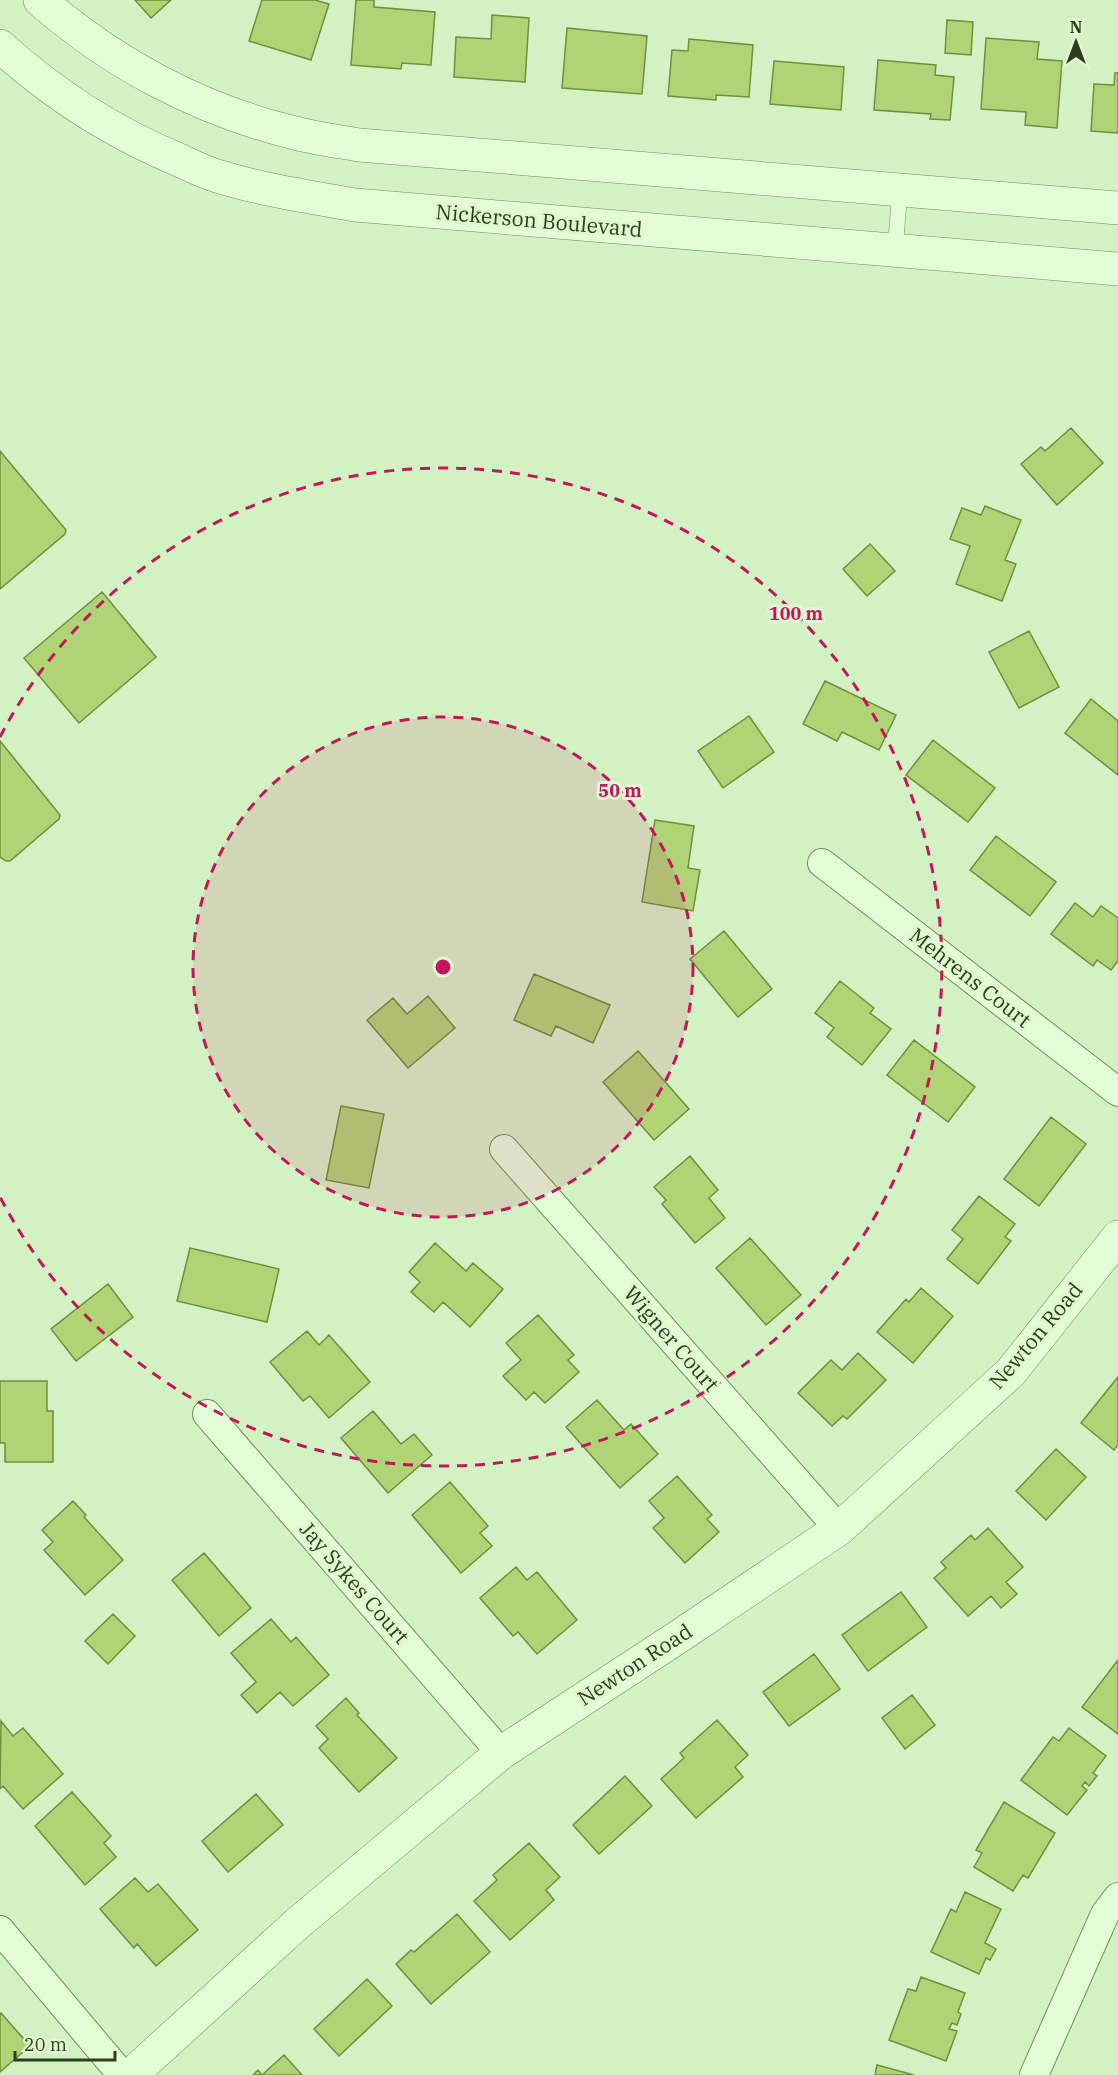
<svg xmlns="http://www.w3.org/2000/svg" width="1118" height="2075" viewBox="0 0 1118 2075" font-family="'IBM Plex Serif',serif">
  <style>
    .building { fill: #b0d376; stroke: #718f3c; stroke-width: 1.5 }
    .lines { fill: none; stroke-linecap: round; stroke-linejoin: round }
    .service-casing { stroke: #738e58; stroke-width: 16 }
    .minor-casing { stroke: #738e58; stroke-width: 30 }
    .tertiary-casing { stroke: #738e58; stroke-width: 34 }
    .service { stroke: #e3fcd7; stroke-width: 15 }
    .minor { stroke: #e3fcd7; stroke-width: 28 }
    .tertiary { stroke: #e3fcd7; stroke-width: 33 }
    .ring { fill: none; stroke: #c2185b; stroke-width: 3; stroke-dasharray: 10 8 }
    .labels { text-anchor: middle; stroke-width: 6; stroke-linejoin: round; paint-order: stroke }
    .street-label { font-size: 21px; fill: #2f3c1d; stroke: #dff8d3 }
    .centre { fill: #c2185b; stroke: #dff8d3; stroke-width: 3 }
    .ring-label { font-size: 18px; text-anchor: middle; font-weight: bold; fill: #c2185b; stroke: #dff8d3; stroke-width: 6; stroke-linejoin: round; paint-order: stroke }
  </style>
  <rect width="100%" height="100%" fill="#d3f2c3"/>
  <path class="building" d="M135 0H171L151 18Z
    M262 0H315L329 4 311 60 249 41Z
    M356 0H374V7L435 12 431 65 402 63 401 69 351 65Z
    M492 15 529 18 525 82 454 77 456 37 491 39Z
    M947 20 973 22 971 55 945 53Z
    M567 28 647 36 642 94 562 88Z
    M986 38 1039 42 1037 59 1062 61 1057 128 1025 125 1026 112 981 109Z
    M689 39 753 45 749 97 716 95V100L668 96 672 50 688 51Z
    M878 60 936 65 935 75 954 77 950 120 930 119 931 114 874 110Z
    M774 61 844 67 841 110 770 104Z
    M1115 73H1118V133L1091 131 1094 84 1114 85Z
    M1071 428 1103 463 1057 505 1021 464 1041 447 1045 451Z
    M0 451 66 530 65 534 0 589Z
    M985 506 1021 520 1005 560 1016 564 1002 601 956 584 970 546 950 539 962 508 981 515Z
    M870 544 895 571 867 596 843 569Z
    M102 592 156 657 79 723 24 658Z
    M1029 631 1059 687 1019 708 989 652Z
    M825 681 896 715 879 750 842 732 837 741 803 724Z
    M1091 699 1118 721V775L1065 733Z
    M749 716 774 752 723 788 698 751Z
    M933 740 995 788 968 822 906 775Z
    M0 741 60 815 59 819 10 861H6L0 857Z
    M655 820 694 826 688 868 700 870 693 911 642 902Z
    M996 836 1056 882 1030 916 970 870Z
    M1075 903 1093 917 1101 906 1118 918V961L1111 970 1097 960 1093 966 1051 934Z
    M724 931 772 989 738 1017 690 959Z
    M534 974 610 1005 593 1043 556 1026 551 1036 514 1020Z
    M840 981 874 1008 870 1013 891 1029 862 1065 827 1037 834 1028 815 1013Z
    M428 996 455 1028 408 1068 367 1020 393 998 407 1014Z
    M914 1040 975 1087 948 1122 887 1075Z
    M638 1051 689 1109 654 1140 603 1082Z
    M341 1106 384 1114 369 1188 326 1180Z
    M1051 1117 1086 1144 1039 1206 1004 1179Z
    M690 1156 718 1190 709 1198 725 1218 695 1243 662 1204 666 1200 654 1187Z
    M979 1196 1015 1224 1005 1237 1011 1241 978 1284 947 1259 963 1239 952 1230Z
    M750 1238 801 1295 766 1325 716 1268Z
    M435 1243 466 1271 473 1263 503 1289 470 1327 443 1302 434 1312 411 1292 420 1282 409 1272Z
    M190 1248 279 1269 267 1322 177 1301Z
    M108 1284 133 1317 76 1361 51 1329Z
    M921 1288 953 1316 913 1363 877 1332 906 1299 909 1302Z
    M538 1315 574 1355 568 1360 579 1372 545 1403 534 1392 526 1400 503 1376 521 1360 506 1343Z
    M307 1331 319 1345 329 1335 370 1382 329 1418 310 1396 303 1401 270 1362Z
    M858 1353 886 1380 847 1419 843 1416 832 1426 798 1393 831 1360 842 1370Z
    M1118 1377V1445L1114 1450 1081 1423Z
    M0 1381H47V1411H53V1462H5V1443H0Z
    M597 1400 624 1430 631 1424 658 1454 620 1488 566 1427Z
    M373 1411 401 1444 414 1434 432 1455 388 1493 341 1438Z
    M1056 1449 1086 1477 1046 1520 1016 1491Z
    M677 1476 712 1515 707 1519 719 1532 685 1563 653 1528 664 1518 649 1501Z
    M450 1482 488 1526 480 1533 492 1546 461 1573 412 1515Z
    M73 1501 86 1515 84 1517 123 1560 85 1595 44 1550 53 1542 42 1530Z
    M988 1528 1023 1567 1006 1582 1017 1594 1001 1608 991 1596 968 1616 934 1578 946 1568 941 1562 971 1535 975 1540Z
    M204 1553 251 1608 219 1636 172 1580Z
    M516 1567 527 1580 537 1572 577 1620 537 1654 518 1632 513 1636 480 1598Z
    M901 1592 927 1627 868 1671 842 1635Z
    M113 1614 135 1636 108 1664 85 1641Z
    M271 1619 291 1642 296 1637 329 1675 293 1706 280 1692 257 1713 241 1695 256 1682 231 1653Z
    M814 1654 840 1689 789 1726 763 1692Z
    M1118 1660V1734L1082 1707Z
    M912 1695 935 1725 905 1749 882 1718Z
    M346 1698 359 1713 357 1715 397 1758 359 1792 319 1748 328 1739 316 1726Z
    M717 1720 748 1755 735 1767 743 1777 696 1818 661 1779 684 1758 680 1753Z
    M1 1721 13 1736 23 1728 63 1774 23 1809 3 1786 0 1789Z
    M1069 1728 1106 1756 1093 1773 1097 1776 1089 1786 1085 1782 1082 1786 1087 1790 1067 1815 1021 1780 1053 1737 1059 1741Z
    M625 1776 652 1806 599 1854 573 1825Z
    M72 1792 111 1836 104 1843 116 1857 85 1885 35 1826Z
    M256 1794 283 1825 228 1872 202 1841Z
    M1004 1802 1055 1833 1028 1878 1023 1875 1013 1891 974 1867 982 1853 976 1850Z
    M529 1843 560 1877 546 1890 554 1900 510 1940 474 1901 497 1880 493 1875Z
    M135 1878 148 1892 158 1884 198 1930 156 1966 137 1944 134 1948 100 1909Z
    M965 1892 1001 1909 985 1943 996 1949 990 1960 986 1958 979 1974 931 1952 951 1909 956 1912Z
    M457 1914 490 1952 431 2004 396 1964 411 1950 414 1952Z
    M921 1977 965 1993 958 2012 961 2014 957 2025 952 2023 949 2029 957 2031 946 2061 889 2040 908 1989 916 1991Z
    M367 1979 392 2006 339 2056 314 2029Z
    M1 2013 30 2046 0 2072V2014Z
    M284 2055 302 2075H253L258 2070 262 2075Z
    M877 2065 914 2075H875Z"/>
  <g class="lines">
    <g class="service-casing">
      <path id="service" d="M895 250 900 191"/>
    </g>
    <g class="minor-casing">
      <path id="minor" d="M822 863 1118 1092
        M504 1149 839 1529
        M207 1414 501 1753
        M0 1930 122 2075
        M1034 2075 1105 1914 1118 1897"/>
    </g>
    <g class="tertiary-casing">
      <path id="tertiary" d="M40 0C112 63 198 109 291 132 313 138 336 141 359 145L1118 208
        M0 46C53 94 114 133 179 160 192 166 204 172 217 176 262 190 310 197 355 205L1118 269
        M131 2075 298 1923 501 1753 678 1637 839 1529 1011 1372 1118 1237"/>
    </g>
    <use href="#service" class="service"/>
    <use href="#minor" class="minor"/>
    <use href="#tertiary" class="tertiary"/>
  </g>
  <circle cx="443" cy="967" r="250" fill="#c2185b" fill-opacity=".12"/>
  <g class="ring">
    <circle cx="443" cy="967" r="250"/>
    <path d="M0 737A499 499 0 1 1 0 1197"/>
  </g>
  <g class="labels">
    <g class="street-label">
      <text transform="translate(539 221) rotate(5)" y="7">Nickerson Boulevard</text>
      <text transform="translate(970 978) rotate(38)" y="7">Mehrens Court</text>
      <text transform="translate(1036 1336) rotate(-50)" y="7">Newton Road</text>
      <text transform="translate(671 1339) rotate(49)" y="7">Wigner Court</text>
      <text transform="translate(354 1583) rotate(49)" y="7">Jay Sykes Court</text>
      <text transform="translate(635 1665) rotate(-33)" y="7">Newton Road</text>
    </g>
  </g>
  <circle cx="443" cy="967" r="9" class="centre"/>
  <g class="ring-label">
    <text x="796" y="620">100 m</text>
    <text x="620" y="797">50 m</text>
  </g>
  <g transform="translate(1076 42)" stroke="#dff8d3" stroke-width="4.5" paint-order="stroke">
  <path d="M0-4.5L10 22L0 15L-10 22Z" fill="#2f3c1d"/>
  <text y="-9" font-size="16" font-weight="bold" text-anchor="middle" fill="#2f3c1d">N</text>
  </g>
  <path d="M15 2051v9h100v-9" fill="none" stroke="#2f3c1d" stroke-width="3"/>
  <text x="24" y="2051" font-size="18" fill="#2f3c1d" stroke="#dff8d3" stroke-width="4.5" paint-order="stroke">20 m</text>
</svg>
